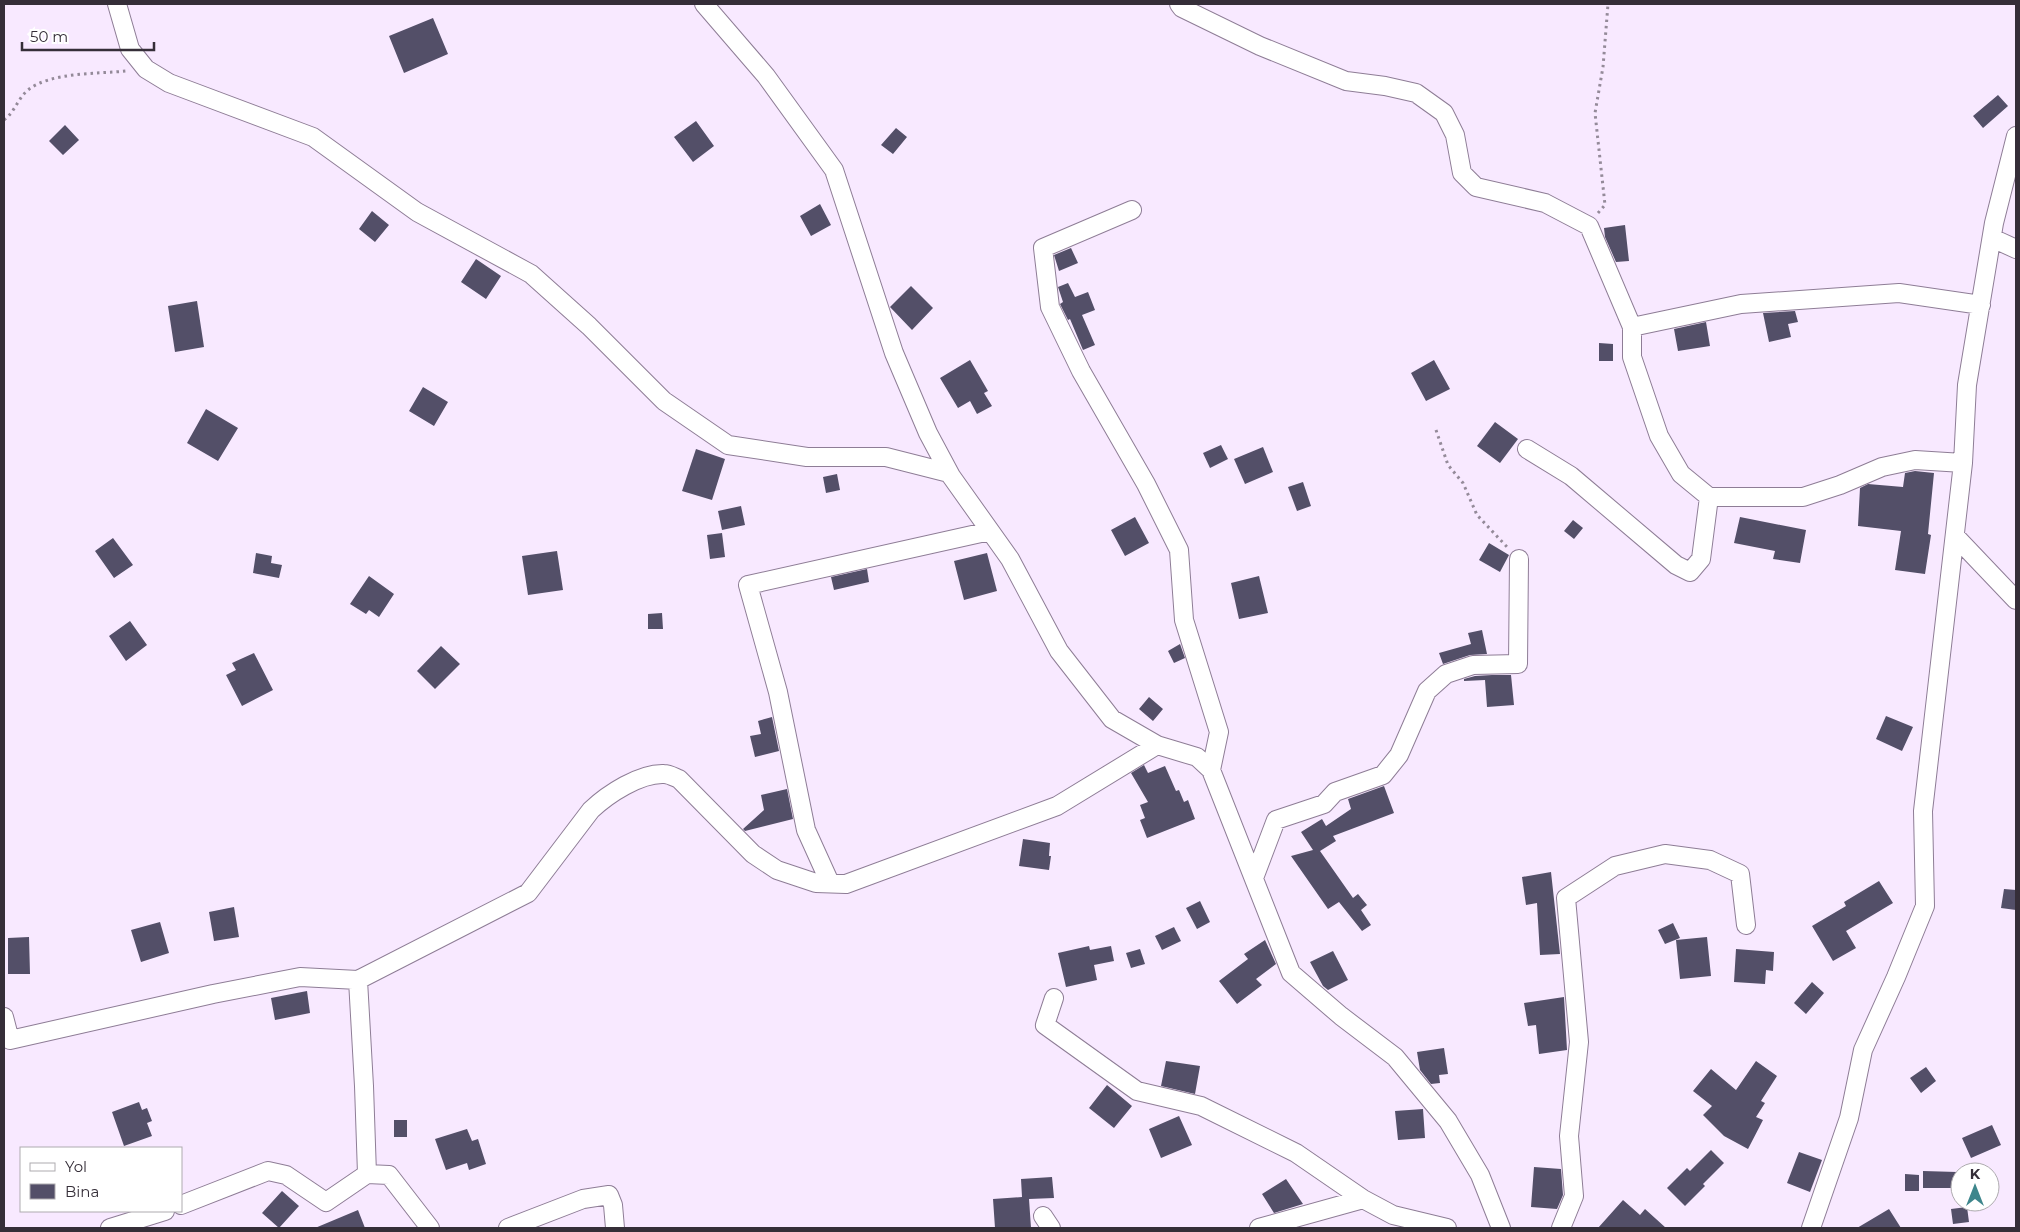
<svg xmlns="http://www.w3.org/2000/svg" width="2020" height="1232" viewBox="0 0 2020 1232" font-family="Montserrat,sans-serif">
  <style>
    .building { fill: #534f68 }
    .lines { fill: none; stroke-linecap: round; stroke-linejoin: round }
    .street-casing { stroke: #8e7d96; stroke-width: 20 }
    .path { stroke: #948a99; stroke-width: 3; stroke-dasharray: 2.5 4; stroke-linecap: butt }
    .street { stroke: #fff; stroke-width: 18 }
  </style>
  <rect width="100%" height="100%" fill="#f8e9ff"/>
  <path class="building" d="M433 18 448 54 404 73 389 36Z
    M1998 95 2008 106 1983 128 1973 116Z
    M696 121 714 146 693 162 674 137Z
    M65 125 79 140 63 155 49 141Z
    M896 128 907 137 893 154 881 145Z
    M820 204 831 225 811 236 800 216Z
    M372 211 389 225 375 242 359 229Z
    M1625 225 1629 261 1616 262 1605 237 1604 228Z
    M1071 248 1078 263 1059 271 1054 255Z
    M476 259 501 276 486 299 461 282Z
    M1068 283 1075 297 1088 292 1095 310 1082 315 1095 345 1083 350 1070 319 1068 320 1060 304 1063 302 1058 287Z
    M911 286 933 308 912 330 890 307Z
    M197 301 204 347 175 352 168 306Z
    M1795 311 1798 322 1788 324 1791 337 1769 342 1763 313Z
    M1706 322 1710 346 1678 351 1674 329Z
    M1599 343 1613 344V361H1599Z
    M970 360 988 391 984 393 992 406 977 414 970 401 958 408 940 378Z
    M1434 360 1450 389 1426 401 1411 373Z
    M423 387 448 402 434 426 409 411Z
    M206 409 238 428 218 461 187 443Z
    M1495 422 1518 439 1500 463 1477 446Z
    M1221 445 1228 459 1210 468 1203 453Z
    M1263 447 1273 472 1245 484 1234 459Z
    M696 449 725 459 712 500 682 491Z
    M1915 471 1934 473 1928 534 1931 535 1925 574 1895 570 1901 531 1858 526 1860 488 1868 484 1903 487 1905 473Z
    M837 474 840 490 826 493 823 477Z
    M1303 482 1311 506 1297 511 1288 487Z
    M741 506 745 525 722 530 718 511Z
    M1135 517 1149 543 1125 556 1111 530Z
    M1740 517 1806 530 1800 563 1773 559 1775 551 1734 543Z
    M1573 520 1583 528 1574 539 1564 531Z
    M722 533 725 557 710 559 707 535Z
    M113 538 133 565 114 578 95 551Z
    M1489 543 1509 555 1500 572 1479 560Z
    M557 551 563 590 528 595 522 556Z
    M256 553 272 556 271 563 282 565 279 578 253 573Z
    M987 553 997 591 964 600 954 561Z
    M867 569 869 582 834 590 831 577Z
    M369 576 394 594 379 617 369 610 366 614 350 604Z
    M1259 576 1268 613 1239 619 1231 583Z
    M662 613 663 629H648V614Z
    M130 621 147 645 126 661 109 636Z
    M1482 630 1487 654 1470 655 1443 664 1439 653 1471 644 1468 633Z
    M1180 644 1185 658 1174 663 1168 651Z
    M441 646 460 664 435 689 417 671Z
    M254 653 273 690 242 706 226 675 236 670 232 663Z
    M1492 675H1511L1514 705 1487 707 1485 680 1464 681V679L1475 676Z
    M1149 697 1163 709 1153 721 1139 709Z
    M1886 716 1913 727 1902 751 1876 739Z
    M772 717 779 751 755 757 750 736 761 734 758 721Z
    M1144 765 1148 773 1165 766 1176 791 1179 790 1184 802 1188 800 1195 819 1147 838 1140 820 1145 818 1140 805 1148 802 1131 773Z
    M1384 786 1394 813 1333 836 1336 841 1320 851 1353 898 1358 894 1367 905 1361 910 1371 925 1362 931 1339 902 1328 909 1291 856 1313 850 1301 832 1322 819 1326 826 1351 809 1348 799Z
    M787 789 793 819 745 831 743 829 764 810 761 795Z
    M1023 839 1050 843 1049 856H1051L1049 870 1019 866Z
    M1551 872 1560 954 1540 955 1537 903 1526 905 1522 877Z
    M1879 881 1893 903 1846 931 1856 948 1833 961 1812 926 1846 906 1844 902Z
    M2004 889 2016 890V910L2001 908Z
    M1200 901 1210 922 1197 929 1186 908Z
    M234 907 239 937 214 941 209 912Z
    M160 922 169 953 141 962 131 930Z
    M1673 923 1680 938 1665 944 1658 930Z
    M1174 927 1181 941 1162 950 1155 936Z
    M29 937 30 974H8V938Z
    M1707 937 1711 976 1680 979 1676 940Z
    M1265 940 1276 964 1256 979 1262 985 1237 1004 1219 981 1248 959 1244 954Z
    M1089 946 1090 950 1111 946 1114 961 1094 965 1097 980 1066 987 1058 953Z
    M1140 949 1145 964 1131 968 1126 953Z
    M1736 949 1774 952 1773 971 1766 970 1765 984 1734 982Z
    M1333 951 1348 980 1328 990 1323 986 1310 962Z
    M1812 982 1824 993 1806 1014 1794 1003Z
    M307 991 310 1013 275 1020 271 998Z
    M1564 997 1567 1050 1539 1054 1536 1025 1528 1026 1524 1003Z
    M1444 1048 1448 1074 1439 1075 1440 1083 1431 1084 1420 1070 1417 1052Z
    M1166 1061 1200 1066 1195 1094 1161 1086Z
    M1756 1061 1777 1076 1761 1101 1765 1103 1756 1117 1763 1120 1748 1149 1724 1136 1703 1115 1712 1106 1693 1091 1711 1069 1736 1090Z
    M1926 1067 1936 1081 1921 1093 1910 1078Z
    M1107 1085 1132 1106 1114 1128 1089 1108Z
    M139 1102 142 1110 147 1108 152 1121 147 1123 152 1136 124 1146 112 1112Z
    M1423 1109 1425 1138 1398 1140 1395 1111Z
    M1179 1116 1192 1145 1161 1158 1149 1129Z
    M394 1120H407V1137H394Z
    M1992 1125 2001 1145 1971 1158 1962 1138Z
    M467 1129 472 1141 478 1139 486 1164 469 1170 467 1163 446 1170 435 1139Z
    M1711 1150 1724 1163 1703 1184 1705 1186 1685 1206 1667 1188 1687 1168 1690 1171Z
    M1799 1152 1822 1160 1810 1192 1787 1183Z
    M1534 1167 1561 1169 1563 1195 1557 1209 1531 1207Z
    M1923 1171 1957 1172V1188H1923Z
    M1905 1174 1919 1175V1191H1905Z
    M1052 1177 1054 1198 1029 1199 1031 1228H995L993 1199 1022 1197 1021 1179Z
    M1286 1179 1303 1204 1274 1213 1262 1194Z
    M282 1191 299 1206 279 1228 262 1213Z
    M1623 1200 1640 1215 1645 1209 1666 1228H1598Z
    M1967 1207 1969 1222 1953 1224 1951 1209Z
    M1889 1209 1901 1228H1857Z
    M358 1210 365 1228H315Z"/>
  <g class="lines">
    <g class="street-casing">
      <path id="street" d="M117 4 130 49 146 69 169 83 313 137 417 212 531 274 589 326 664 401 728 445 807 457H886L949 473
        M704 4 766 76 834 170 894 353 928 433 951 476 1010 559 1059 651 1112 719 1157 745 1197 757 1211 770 1291 973 1341 1016 1395 1057 1448 1121 1480 1175 1501 1228
        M1179 4 1182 8 1260 46 1346 81 1385 86 1416 93 1444 113 1455 135 1462 173 1476 187 1545 203 1589 226 1632 327V357L1659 436 1681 474 1709 497H1803L1840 485 1882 467 1915 460 1963 463
        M1132 210 1043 248 1050 307 1081 371 1146 484 1179 550 1184 620 1219 732 1211 770
        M1992 238 2016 249
        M1632 327 1741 304 1899 293 1981 305
        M1527 449 1571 476 1676 565 1690 572 1701 559 1709 497
        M1955 536 2016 600
        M1254 878 1276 820 1324 804 1335 792 1383 775 1399 755 1427 691 1446 674 1473 665 1518 664 1519 559
        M830 883 806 830 778 692 748 585 990 531
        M358 980 364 1086 367 1174
        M1054 998 1045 1025 1137 1091 1201 1106 1296 1153 1363 1199 1393 1215 1447 1228
        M4 1017 10 1040 213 994 300 977 358 980 528 893 591 810C608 794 640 773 664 774 669 774 674 777 679 779L753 854 777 870 816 883 846 884 1057 806 1157 745
        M181 1205 268 1171 286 1175 326 1202 367 1174 389 1175 430 1228
        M1043 1216 1051 1228
        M110 1228 165 1211
        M508 1228 583 1199 609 1195 613 1205 615 1228
        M1259 1228 1363 1199
        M1561 1228 1574 1196 1569 1136 1579 1042 1566 898 1615 866 1665 854 1710 860 1740 874 1746 925
        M1811 1228 1849 1118 1863 1050 1896 977 1925 906 1923 811 1963 463 1967 385 1994 223 2016 136"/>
    </g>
    <path class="path" d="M4 120C15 112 18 98 28 90 50 72 98 74 126 71
      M1598 213 1605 205 1595 113 1603 67 1608 4
      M1436 430 1448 465 1463 483 1477 515 1507 547"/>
    <use href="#street" class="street"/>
  </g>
  <rect width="2020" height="1232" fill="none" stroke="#352e38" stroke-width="10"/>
  <rect x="20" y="1147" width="162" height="65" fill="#ffffff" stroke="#aeabaf"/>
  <rect x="30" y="1163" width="25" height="8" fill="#ffffff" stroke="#aeabaf"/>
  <text x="65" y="1172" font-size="15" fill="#352e38">Yol</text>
  <rect x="30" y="1184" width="25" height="15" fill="#534f68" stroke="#aeabaf"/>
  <text x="65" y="1197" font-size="15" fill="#352e38">Bina</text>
  <g transform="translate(1975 1187)"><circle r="24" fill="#ffffff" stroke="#aeabaf"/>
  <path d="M0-4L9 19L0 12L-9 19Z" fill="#3e868c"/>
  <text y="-8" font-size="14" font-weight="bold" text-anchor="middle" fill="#352e38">K</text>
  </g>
  <path d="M22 42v8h132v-8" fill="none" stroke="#352e38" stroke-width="2.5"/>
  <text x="30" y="42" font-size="15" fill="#352e38" stroke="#ffffff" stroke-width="4" paint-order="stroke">50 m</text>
</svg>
